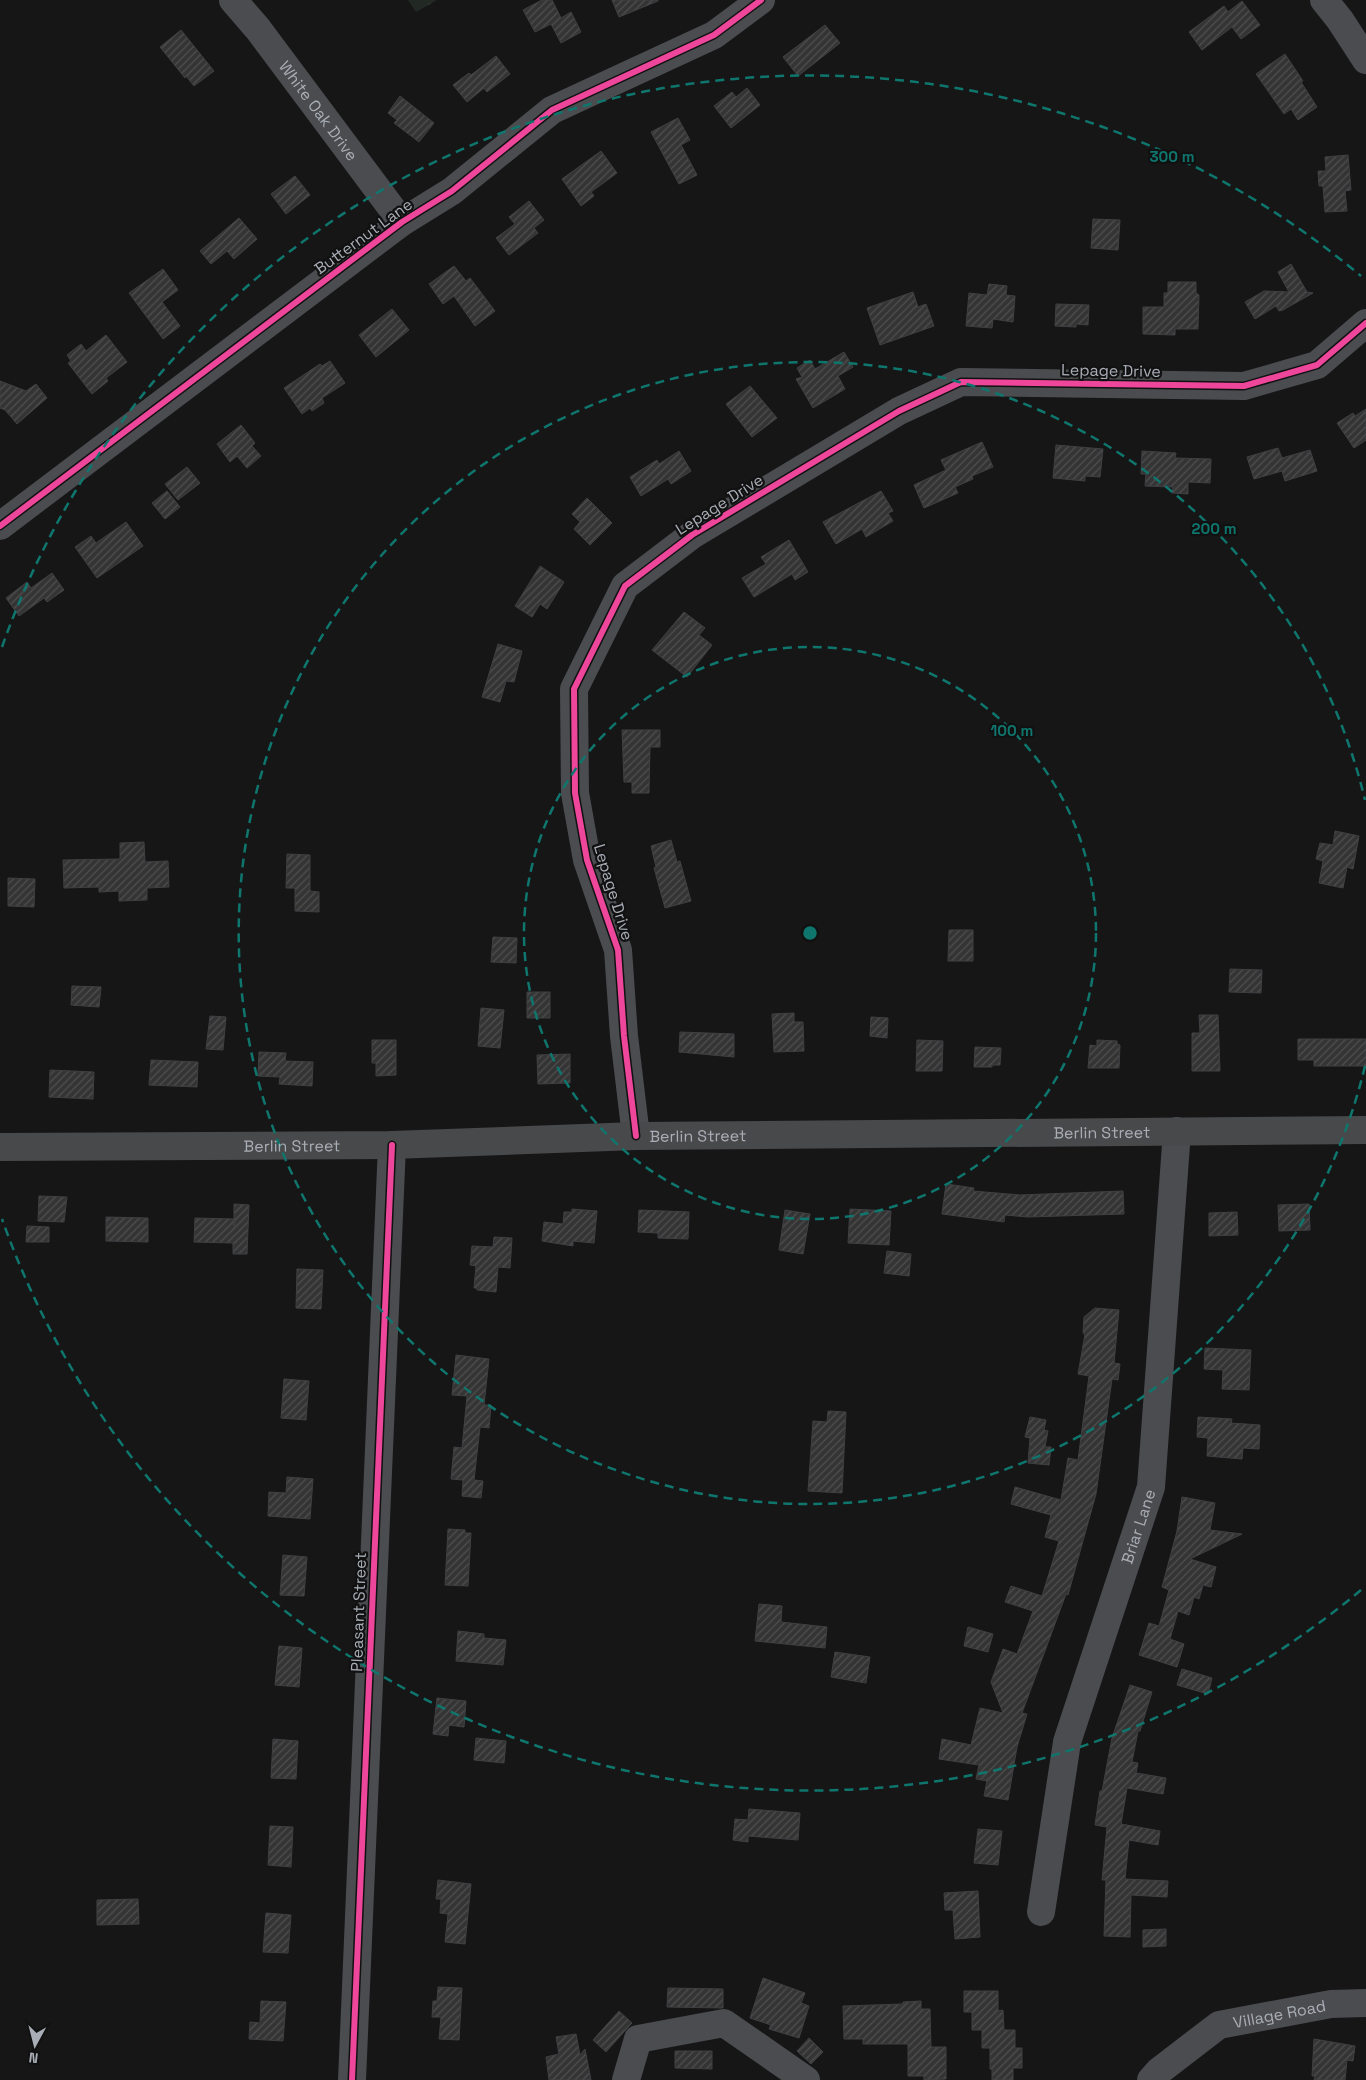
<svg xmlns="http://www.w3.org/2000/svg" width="1366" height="2080" viewBox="0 0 1366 2080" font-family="'Space Grotesk',sans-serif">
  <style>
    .forest { fill: url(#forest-crowns) }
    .building { fill: url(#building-hatch); stroke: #3f4043 }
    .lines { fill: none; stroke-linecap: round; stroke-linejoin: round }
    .minor { stroke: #4b4c4f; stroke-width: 28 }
    .major { stroke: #48494b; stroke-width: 28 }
    .cycleway-casing { stroke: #111112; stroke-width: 9 }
    .cycleway { stroke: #ed469a; stroke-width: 6 }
    .ring { fill: none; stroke: #0f766e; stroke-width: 2.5; stroke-dasharray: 9 6 }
    .labels { text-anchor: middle; stroke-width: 4.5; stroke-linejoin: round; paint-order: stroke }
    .street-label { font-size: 16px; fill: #a9aeb6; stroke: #111112 }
    .centre { fill: #0f766e; stroke: #111112; stroke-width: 2.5 }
    .ring-label { font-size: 15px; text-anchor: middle; font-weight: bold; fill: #0f766e; stroke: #111112; stroke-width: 4.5; stroke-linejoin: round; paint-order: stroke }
  </style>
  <defs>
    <pattern id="forest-crowns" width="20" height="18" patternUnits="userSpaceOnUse" patternTransform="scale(1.25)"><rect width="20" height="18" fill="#222823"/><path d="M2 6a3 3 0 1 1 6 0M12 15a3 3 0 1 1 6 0" fill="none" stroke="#3f4541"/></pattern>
    <pattern id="building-hatch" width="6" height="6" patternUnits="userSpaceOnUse" patternTransform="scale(1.25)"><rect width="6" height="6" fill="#343435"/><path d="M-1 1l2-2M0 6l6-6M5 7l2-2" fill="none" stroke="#4f4f50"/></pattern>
  </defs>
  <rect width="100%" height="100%" fill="#161617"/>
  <path class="forest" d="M408 0H437L416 12Z"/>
  <path class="building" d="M542 0H552L561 18 571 12 581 32 561 43 551 24 535 32 523 10Z
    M612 0H658V1L619 17Z
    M1242 1 1260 25 1241 39 1232 27 1202 50 1189 32 1224 6 1228 12Z
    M825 25 840 43 798 76 783 57Z
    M181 30 214 71 194 86 186 76 185 78 160 47Z
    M1285 54 1303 81 1301 82 1317 107 1298 120 1291 109 1284 114 1256 74Z
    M496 56 510 74 487 92 484 88 467 102 453 85 469 73 471 75Z
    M747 88 760 105 731 128 714 106 732 92 736 97Z
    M400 96 434 123 419 142 394 123 397 120 388 113Z
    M678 118 690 140 681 145 697 175 679 184 651 132Z
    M601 151 617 173 591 192 594 196 581 206 562 179Z
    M1348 155 1351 190 1345 191 1347 211 1325 212 1323 186H1319L1318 171H1326L1325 157Z
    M295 176 310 195 286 214 271 194Z
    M529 201 544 220 534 228 538 233 509 255 496 238 515 224 509 217Z
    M239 218 257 239 234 259 227 251 211 264 200 251Z
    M1093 219 1120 220 1118 250 1091 248Z
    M1291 264 1307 292 1313 293 1283 310 1279 311 1276 306 1255 319 1245 302 1264 291 1289 292 1278 272Z
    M454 266 466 281 470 278 495 311 475 326 454 296 443 304 429 284Z
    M163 269 178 290 162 302 180 326 163 339 129 293Z
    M1168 282H1196V293L1199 295 1198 329H1175V335L1143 334V307H1164V293H1168Z
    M989 284 1007 286 1006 295 1015 296 1013 322 993 319 992 328 966 326 969 293 987 295Z
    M913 292 918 307 926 304 934 326 880 345 867 308Z
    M1056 304 1089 305 1088 325 1076 324V327L1055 326Z
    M392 309 409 330 376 357 359 335Z
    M106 335 127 362 106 378 108 381 92 394 68 363 71 361 67 355 81 344 86 351Z
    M844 352 853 367 838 376 845 389 813 408 796 379 802 377 797 368 810 360 815 369Z
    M330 361 345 383 322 398 324 403 312 411 310 408 302 414 284 388 320 364 322 366Z
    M0 381 26 391 36 384 47 398 17 424 5 410 0 408Z
    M750 386 777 418 752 437 726 404Z
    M1366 409V440L1354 448 1337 423 1353 413 1355 416Z
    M241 425 255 443 252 446 261 456 247 468 237 456 230 462 217 444Z
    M982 442 993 467 972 476 973 479 955 487 958 493 924 508 914 485 946 470 941 460Z
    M1056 445 1103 449 1100 477 1085 476V481L1053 478Z
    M1278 448 1282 458 1310 450 1317 471 1285 481 1282 471 1254 479 1247 457Z
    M679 451 691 471 671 484 668 479 641 496 630 477 657 460 659 464Z
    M1142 451 1176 453 1175 458 1211 459 1210 483 1188 482V494L1172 493 1173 487 1145 486 1146 474H1141Z
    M187 467 200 483 178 500 165 484Z
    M167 491 180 507 165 519 152 503Z
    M881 491 893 511 888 513 893 521 866 537 862 529 836 544 823 522Z
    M587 498 612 523 590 545 574 529 580 522 572 514Z
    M126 522 143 546 97 578 75 547 91 536 96 543Z
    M789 540 808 572 795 580 792 574 754 597 742 578 766 564 761 557Z
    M540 566 564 582 547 609 540 604 532 617 515 606Z
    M52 573 64 590 47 602 44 598 19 616 6 598 27 582 31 588Z
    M684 612 705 628 699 635 712 645 687 677 652 650Z
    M498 644 522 651 514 682 506 681 500 702 482 697Z
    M622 730H660V747H650L649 793H632V782H624Z
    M1335 831 1359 836 1353 869 1347 867 1343 888 1319 883 1323 861 1316 859 1320 843 1333 845Z
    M671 840 677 862 680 861 691 901 665 908 654 868 656 867 651 846Z
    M144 842 145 862 168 861 169 887 147 888V900L119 901V891L99 892V887L64 888 63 860 120 859V843Z
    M287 854 310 855V891L319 892V912L295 911V888H286Z
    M8 878 35 879 34 907 8 906Z
    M949 930H973V961H948Z
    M493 937 517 938 516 963 491 962Z
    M1230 969 1262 970 1261 993 1229 992Z
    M72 986 101 987 99 1007 71 1005Z
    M527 992H550V1018H527Z
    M481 1008 504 1010 500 1048 478 1046Z
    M794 1013V1022H803L804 1051 774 1052 772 1014Z
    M1199 1015H1218L1220 1071H1192V1033H1200Z
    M210 1016 226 1017 223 1050 206 1049Z
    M871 1017 888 1018 887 1038 870 1036Z
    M680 1032 734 1034V1057L679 1052Z
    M1298 1039H1366V1066H1314V1060H1298Z
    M372 1040H396V1075L376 1076V1063H372Z
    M917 1040 943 1041 942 1071H916Z
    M1097 1040 1117 1041V1044L1120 1045 1119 1068H1088L1090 1045 1097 1046Z
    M975 1047 1001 1048 1000 1065H992V1067H974Z
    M259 1052 286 1053 285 1061 313 1062 312 1086 279 1084 280 1077 258 1076Z
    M570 1054V1083L538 1084 537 1055Z
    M151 1060 198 1062 197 1087 149 1085Z
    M50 1070 94 1072 93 1099 49 1097Z
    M946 1184 974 1188 973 1191 1020 1195 1123 1191 1124 1214 1028 1217 1005 1215 1004 1222 942 1214Z
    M39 1196 67 1197 64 1222 38 1221Z
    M234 1204 249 1205 247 1254H233V1243L194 1242 195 1218 234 1219V1226Z
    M1309 1204 1310 1230 1279 1231 1278 1205Z
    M572 1209 597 1211 594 1243 573 1241V1246L542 1241 544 1222 563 1224 564 1212H572Z
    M850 1209 891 1211 889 1245 848 1243Z
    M639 1210 689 1212 688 1239 658 1238V1233L638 1232Z
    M785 1210 810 1214 803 1254 779 1250Z
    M1237 1212 1238 1235 1209 1236V1213Z
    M106 1217 148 1218V1242L106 1241Z
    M27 1226 49 1227V1242H26Z
    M494 1237 512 1238 510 1268 498 1267 496 1292 477 1290V1288H474L476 1266 470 1265 472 1246 493 1247Z
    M887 1251 911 1254 909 1276 884 1273Z
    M297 1269 323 1270 321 1309 296 1308Z
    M1095 1308 1119 1310 1114 1363 1120 1364 1118 1380 1112 1379 1096 1494 1068 1595 1066 1594 1022 1713 1027 1714 1017 1747 1008 1800 984 1796 987 1781 976 1779 979 1765 939 1759 942 1739 971 1745 980 1708 1003 1713 991 1682 1003 1649 1017 1654 1033 1611 1005 1602 1011 1586 1042 1596 1059 1541 1045 1537 1051 1515 1011 1504 1015 1487 1061 1500 1068 1458 1078 1460 1089 1376 1078 1374 1085 1334 1083 1333 1084 1317Z
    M1205 1348 1251 1350 1249 1390 1222 1389 1223 1370 1204 1369Z
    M456 1355 489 1359 484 1405H491L489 1428 480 1427 474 1480 483 1481 481 1498 462 1496 463 1480 451 1479 454 1447 462 1448 467 1396 452 1395Z
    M284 1379 309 1381 306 1420 281 1418Z
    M828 1411 846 1412 842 1493 808 1491 813 1421 827 1422Z
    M1030 1417 1046 1420 1044 1430 1048 1431 1045 1447H1051L1049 1465 1028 1463 1030 1438 1025 1437Z
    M1198 1417 1232 1419 1231 1423 1260 1425 1259 1449 1243 1448 1242 1459 1207 1456 1208 1438 1197 1437Z
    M287 1477 313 1479 310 1519 268 1516 269 1492 286 1493Z
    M1182 1497 1215 1503 1210 1530 1242 1534 1190 1559 1216 1567 1211 1587 1203 1585 1199 1599 1194 1597 1189 1615 1178 1611 1170 1639 1184 1644 1177 1667 1139 1655 1149 1623 1159 1626 1169 1590 1162 1587 1177 1531Z
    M448 1529 465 1530V1533H471L468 1586 445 1585Z
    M283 1555 307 1557 304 1596 280 1595Z
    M759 1604 782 1606 781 1622 827 1627 825 1648 755 1641Z
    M968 1627 993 1634 988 1652 964 1646Z
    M458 1631 484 1634V1638L506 1640 503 1665 456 1661Z
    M279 1646 302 1648 299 1687 275 1685Z
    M835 1652 870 1657 866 1683 831 1677Z
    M1182 1669 1212 1678 1208 1694 1177 1685Z
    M1130 1685 1152 1692 1140 1731H1138L1132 1762 1138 1763 1136 1773 1166 1778 1163 1794 1127 1788 1121 1824 1160 1831 1158 1845 1129 1840 1125 1879 1168 1881 1167 1897 1131 1895 1130 1937 1104 1936 1106 1880H1102L1107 1827 1095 1825 1100 1791H1102L1112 1738Z
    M437 1698 466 1701 464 1727 449 1725 448 1736 433 1734Z
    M476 1738 506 1741 504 1763 474 1760Z
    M273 1739 298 1741 296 1779 271 1778Z
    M749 1809 800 1813 798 1840 748 1836V1842L733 1840 735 1819 748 1820Z
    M270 1826 293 1827 291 1867 268 1865Z
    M978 1829 1002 1831 998 1865 974 1863Z
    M438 1880 471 1884 465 1944 445 1942 448 1914 440 1913 441 1899H436Z
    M978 1891 980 1937 955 1939 953 1910H945L944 1893Z
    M138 1899 139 1924 97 1925V1900Z
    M266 1913 291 1915 288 1953 263 1952Z
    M1166 1929V1946L1143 1947V1930Z
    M763 1978 805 1993 801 2003 809 2006 799 2038 769 2029 771 2025 750 2018Z
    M438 1987 462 1988 459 2040 439 2039 441 2017H432L433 2001H437Z
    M668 1988 723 1989V2008L667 2007Z
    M964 1991H998V2011L1003 2010 1004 2030H1015V2048H1022V2068H1013V2080H992V2069H990V2048H982V2030H972V2012H964Z
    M261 2001 286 2002 283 2041 249 2039 250 2022 260 2023Z
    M921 2001V2009H930L931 2047H946V2079L924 2080V2076H908V2044H863V2039H844L843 2006 903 2004V2002Z
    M619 2011 632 2023 606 2052 593 2040Z
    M576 2034 580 2055 585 2049 591 2080H549L546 2057 559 2054 556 2037Z
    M809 2038 823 2052 811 2064 797 2051Z
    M1314 2039 1355 2046 1353 2061 1347 2060 1345 2080H1314L1315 2076H1312Z
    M675 2051H712V2069L675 2068Z"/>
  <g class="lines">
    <g class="minor">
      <path id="s1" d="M233 0 258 29 402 222"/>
      <path d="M1324 0 1340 20 1366 60"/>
      <path d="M0 526 402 222 452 191 552 110 714 35 761 0"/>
      <path d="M636 1136 624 1036 618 950 587 860 575 793 574 689 625 586 692 535 899 411 961 382 1244 386 1317 365 1366 323"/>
      <path id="s2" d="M1041 1912 1067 1742 1151 1487 1177 1131"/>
      <path d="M352 2080 392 1145"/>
      <path d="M626 2080 638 2039 724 2023 806 2080"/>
      <path id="s3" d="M1151 2080 1159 2071 1219 2025 1331 2004 1366 2003"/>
    </g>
    <path class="major" id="s4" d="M0 1147 392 1145 636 1136 1366 1130"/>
    <g class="cycleway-casing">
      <path id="cycleway" d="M0 526 402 222 452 191 552 110 714 35 761 0
        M636 1136 624 1036 618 950 587 860 575 793 574 689 625 586 692 535 899 411 961 382 1244 386 1317 365 1366 323
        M352 2080 392 1145"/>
    </g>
    <use href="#cycleway" class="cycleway"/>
  </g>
  <g class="ring">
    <circle cx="810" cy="933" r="286"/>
    <path d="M1365 1066A571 571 0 1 1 1365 800"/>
    <path d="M1361 1590A857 857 0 0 1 2 1219M2 647A857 857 0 0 1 1361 276"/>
  </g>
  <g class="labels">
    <g class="street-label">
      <text dy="6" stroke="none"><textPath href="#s1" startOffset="140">White Oak Drive</textPath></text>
      <text transform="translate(363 236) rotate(-36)" y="6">Butternut Lane</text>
      <text transform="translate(1111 370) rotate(1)" y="6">Lepage Drive</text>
      <text transform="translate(719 504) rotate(-32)" y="6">Lepage Drive</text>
      <text transform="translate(614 892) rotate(73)" y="6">Lepage Drive</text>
      <text dy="6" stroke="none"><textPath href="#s4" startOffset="1102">Berlin Street</textPath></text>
      <text dy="6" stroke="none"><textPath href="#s4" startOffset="698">Berlin Street</textPath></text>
      <text dy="6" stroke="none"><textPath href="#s4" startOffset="292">Berlin Street</textPath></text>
      <text dy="6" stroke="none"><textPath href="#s2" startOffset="399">Briar Lane</textPath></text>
      <text transform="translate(358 1612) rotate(-88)" y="6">Pleasant Street</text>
      <text dy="6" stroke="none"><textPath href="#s3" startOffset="149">Village Road</textPath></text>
    </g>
  </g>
  <circle cx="810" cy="933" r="8" class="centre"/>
  <g class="ring-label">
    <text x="1172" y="162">300 m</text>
    <text x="1214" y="534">200 m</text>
    <text x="1012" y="736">100 m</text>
  </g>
  <g transform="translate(35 2045) rotate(187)" stroke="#111112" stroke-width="4" paint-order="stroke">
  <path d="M0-4L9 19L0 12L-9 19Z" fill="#a9aeb6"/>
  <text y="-8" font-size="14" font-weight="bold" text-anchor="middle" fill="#a9aeb6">N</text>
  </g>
</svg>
